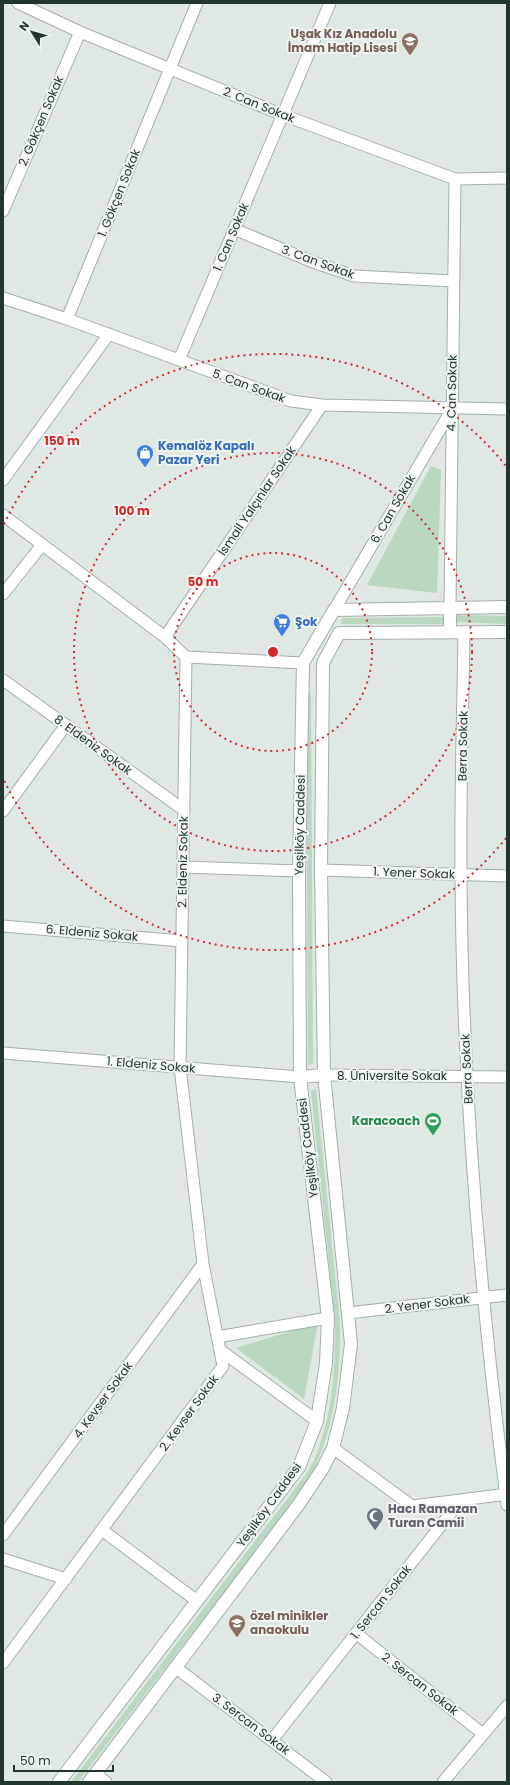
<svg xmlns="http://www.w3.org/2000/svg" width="510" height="1785" viewBox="0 0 510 1785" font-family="Poppins,sans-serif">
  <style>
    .green { fill: #bad7bf }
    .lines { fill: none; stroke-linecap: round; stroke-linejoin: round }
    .minor-casing { stroke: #a3afa9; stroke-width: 13 }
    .tertiary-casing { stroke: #a3afa9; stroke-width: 14 }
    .minor { stroke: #fff; stroke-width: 11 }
    .tertiary { stroke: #fff; stroke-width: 12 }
    .ring { fill: none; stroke: #d62828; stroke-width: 2; stroke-dasharray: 2 4 }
    .labels { text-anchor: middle; stroke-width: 4; stroke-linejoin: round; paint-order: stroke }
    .education-label { font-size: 12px; font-weight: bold; fill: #785e54; stroke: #eff5f1; text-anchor: end }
    .street-label { font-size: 12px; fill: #22362f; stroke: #eff5f1 }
    .shop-label { font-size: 12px; font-weight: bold; fill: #366cbe; stroke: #eff5f1; text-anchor: start }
    .leisure-label { font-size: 12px; font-weight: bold; fill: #27864d; stroke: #eff5f1; text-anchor: end }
    .worship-label { font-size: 12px; font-weight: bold; fill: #5b616d; stroke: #eff5f1; text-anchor: start }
    .centre { fill: #d62828; stroke: #eff5f1; stroke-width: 2 }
    .ring-label { font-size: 12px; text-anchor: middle; font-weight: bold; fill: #d62828; stroke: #eff5f1; stroke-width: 4; stroke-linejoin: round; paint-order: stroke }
  </style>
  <rect width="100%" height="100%" fill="#dfe8e3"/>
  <path class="green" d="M431 466 441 470 437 593 367 585Z
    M457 615 507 616V624L457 622Z
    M444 617 445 624H341L342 618Z
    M306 693H311L313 1064 308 1065Z
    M316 1089 340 1323C341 1378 333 1443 302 1490L78 1782H71L297 1486C301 1480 307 1474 310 1468 332 1426 336 1367 335 1321L311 1091Z
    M318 1323 304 1399 236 1348Z"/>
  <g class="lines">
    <g class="minor-casing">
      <path id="minor" d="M18 3 80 32 283 115 455 179 507 178
        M3 211 80 32
        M234 229 313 262 354 276 453 281
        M3 298 67 319 291 401 322 405 507 409
        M67 319 197 3
        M179 360 330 3
        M3 480 109 334
        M3 515 165 637 186 657
        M3 594 42 545
        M450 607 455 179
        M334 610 452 409
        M464 632C463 712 460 793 461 874 462 1085 480 1296 507 1505
        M165 637 322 405
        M186 657 303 663
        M3 680 184 810
        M3 811 66 725
        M183 867 299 871
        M321 870 507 876
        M3 926 182 941
        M3 1053 300 1077
        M324 1075 507 1077
        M348 1313 507 1295
        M217 1337 328 1318
        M220 1350 317 1421
        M333 1448 412 1506 461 1500
        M102 1530 197 1601
        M3 1535 203 1264
        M3 1559 66 1579
        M357 1634 483 1734
        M3 1663 223 1366 203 1264 180 1067 186 657
        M175 1667 326 1782
        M272 1740 461 1500 507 1494
        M96 1774 106 1782
        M443 1782 507 1706"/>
    </g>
    <g class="tertiary-casing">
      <path id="tertiary" d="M450 607V632
        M300 1077 324 1075
        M59 1782 299 1467 317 1421 326 1363 328 1318 300 1077 299 871 303 663 334 610 507 607
        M89 1782 299 1504 323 1468 333 1448 343 1408 351 1344 324 1075 321 870 323 663 339 633 507 632"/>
    </g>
    <use href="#minor" class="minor"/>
    <use href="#tertiary" class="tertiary"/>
  </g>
  <g class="ring">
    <circle cx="273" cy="652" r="99"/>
    <circle cx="273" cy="652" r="199"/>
    <path d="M506 838A298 298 0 0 1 4 780M4 524A298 298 0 0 1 506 466"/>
  </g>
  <defs>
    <g id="school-pin" transform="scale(0.9)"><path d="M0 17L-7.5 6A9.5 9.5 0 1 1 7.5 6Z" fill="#8d6e63" stroke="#eff5f1"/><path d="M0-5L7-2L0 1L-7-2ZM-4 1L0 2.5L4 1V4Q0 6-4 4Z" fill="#fff"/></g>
    <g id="shop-pin" transform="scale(0.9)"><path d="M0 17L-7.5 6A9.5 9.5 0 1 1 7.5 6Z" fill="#3f7fe0" stroke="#eff5f1"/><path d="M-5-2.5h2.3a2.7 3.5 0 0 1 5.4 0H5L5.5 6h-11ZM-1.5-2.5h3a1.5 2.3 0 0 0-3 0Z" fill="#fff"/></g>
    <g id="supermarket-pin" transform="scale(0.9)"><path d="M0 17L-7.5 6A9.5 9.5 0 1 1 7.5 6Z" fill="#3f7fe0" stroke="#eff5f1"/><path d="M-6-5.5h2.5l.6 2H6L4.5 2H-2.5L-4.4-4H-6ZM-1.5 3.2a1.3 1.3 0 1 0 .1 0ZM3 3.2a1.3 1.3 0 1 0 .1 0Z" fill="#fff"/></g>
    <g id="stadium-pin" transform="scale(0.9)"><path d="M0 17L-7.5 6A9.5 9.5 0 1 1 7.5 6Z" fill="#2e9e5b" stroke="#eff5f1"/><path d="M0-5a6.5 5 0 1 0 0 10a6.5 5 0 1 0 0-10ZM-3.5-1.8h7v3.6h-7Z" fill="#fff"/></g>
    <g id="mosque-pin" transform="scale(0.9)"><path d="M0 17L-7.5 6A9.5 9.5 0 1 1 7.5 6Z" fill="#6b7280" stroke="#eff5f1"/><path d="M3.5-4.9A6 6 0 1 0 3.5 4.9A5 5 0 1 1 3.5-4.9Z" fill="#fff"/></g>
  </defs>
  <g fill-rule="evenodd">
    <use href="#school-pin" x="410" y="41"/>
    <use href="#shop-pin" x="145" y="453"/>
    <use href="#supermarket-pin" x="282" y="622"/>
    <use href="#stadium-pin" x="433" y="1121"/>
    <use href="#mosque-pin" x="375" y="1516"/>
    <use href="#school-pin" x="237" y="1623"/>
  </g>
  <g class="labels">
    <g class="education-label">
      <text x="397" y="38">Uşak Kız Anadolu<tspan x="397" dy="14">İmam Hatip Lisesi</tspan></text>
      <text x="250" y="1620" text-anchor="start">özel minikler<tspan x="250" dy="14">anaokulu</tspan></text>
    </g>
    <g class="street-label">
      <text transform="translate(259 105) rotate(22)" y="4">2. Can Sokak</text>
      <text transform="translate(41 121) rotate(-67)" y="4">2. Gökçen Sokak</text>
      <text transform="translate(119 193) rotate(-68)" y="4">1. Gökçen Sokak</text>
      <text transform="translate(231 237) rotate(-67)" y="4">1. Can Sokak</text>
      <text transform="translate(318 262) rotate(20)" y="4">3. Can Sokak</text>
      <text transform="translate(249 386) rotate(20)" y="4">5. Can Sokak</text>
      <text transform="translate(452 393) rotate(-89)" y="4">4. Can Sokak</text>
      <text transform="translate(257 501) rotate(-56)" y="4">İsmail Yalçınlar Sokak</text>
      <text transform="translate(393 509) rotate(-60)" y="4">6. Can Sokak</text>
      <text transform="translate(93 745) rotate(36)" y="4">8. Eldeniz Sokak</text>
      <text transform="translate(463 746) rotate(-89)" y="4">Berra Sokak</text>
      <text transform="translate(300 825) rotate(-89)" y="4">Yeşilköy Caddesi</text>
      <text transform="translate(183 862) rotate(-89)" y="4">2. Eldeniz Sokak</text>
      <text transform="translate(414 873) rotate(2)" y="4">1. Yener Sokak</text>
      <text transform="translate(92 933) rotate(5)" y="4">6. Eldeniz Sokak</text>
      <text transform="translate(151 1065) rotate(5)" y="4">1. Eldeniz Sokak</text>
      <text transform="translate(467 1069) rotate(-93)" y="4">Berra Sokak</text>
      <text x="392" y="1080">8. Üniversite Sokak</text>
      <text transform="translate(308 1148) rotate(-97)" y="4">Yeşilköy Caddesi</text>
      <text transform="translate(427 1304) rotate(-7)" y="4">2. Yener Sokak</text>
      <text transform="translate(103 1400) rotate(-54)" y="4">4. Kevser Sokak</text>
      <text transform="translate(189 1413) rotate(-54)" y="4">2. Kevser Sokak</text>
      <text transform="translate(269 1505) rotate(-54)" y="4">Yeşilköy Caddesi</text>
      <text transform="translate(381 1602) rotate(-52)" y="4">1. Sercan Sokak</text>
      <text transform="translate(420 1684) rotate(38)" y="4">2. Sercan Sokak</text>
      <text transform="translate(251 1724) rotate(37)" y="4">3. Sercan Sokak</text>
    </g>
    <g class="shop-label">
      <text x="158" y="450">Kemalöz Kapalı<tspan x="158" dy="14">Pazar Yeri</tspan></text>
      <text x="295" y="626">Şok</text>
    </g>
    <g class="leisure-label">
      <text x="420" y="1125">Karacoach</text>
    </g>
    <g class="worship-label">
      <text x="388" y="1513">Hacı Ramazan<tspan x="388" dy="14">Turan Camii</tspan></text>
    </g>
  </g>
  <circle cx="273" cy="652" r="6" class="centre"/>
  <g class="ring-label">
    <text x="62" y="445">150 m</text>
    <text x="132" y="515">100 m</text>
    <text x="203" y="586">50 m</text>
  </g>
  <rect width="510" height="1785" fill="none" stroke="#22362f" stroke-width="8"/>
  <g transform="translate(32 32) rotate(307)" stroke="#eff5f1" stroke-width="3" paint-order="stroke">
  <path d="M0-3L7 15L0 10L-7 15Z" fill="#22362f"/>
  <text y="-6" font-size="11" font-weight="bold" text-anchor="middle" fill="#22362f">N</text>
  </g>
  <path d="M14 1765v6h99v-6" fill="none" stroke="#22362f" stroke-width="2"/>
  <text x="20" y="1765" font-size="12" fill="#22362f" stroke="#eff5f1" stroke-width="3" paint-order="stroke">50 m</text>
</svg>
